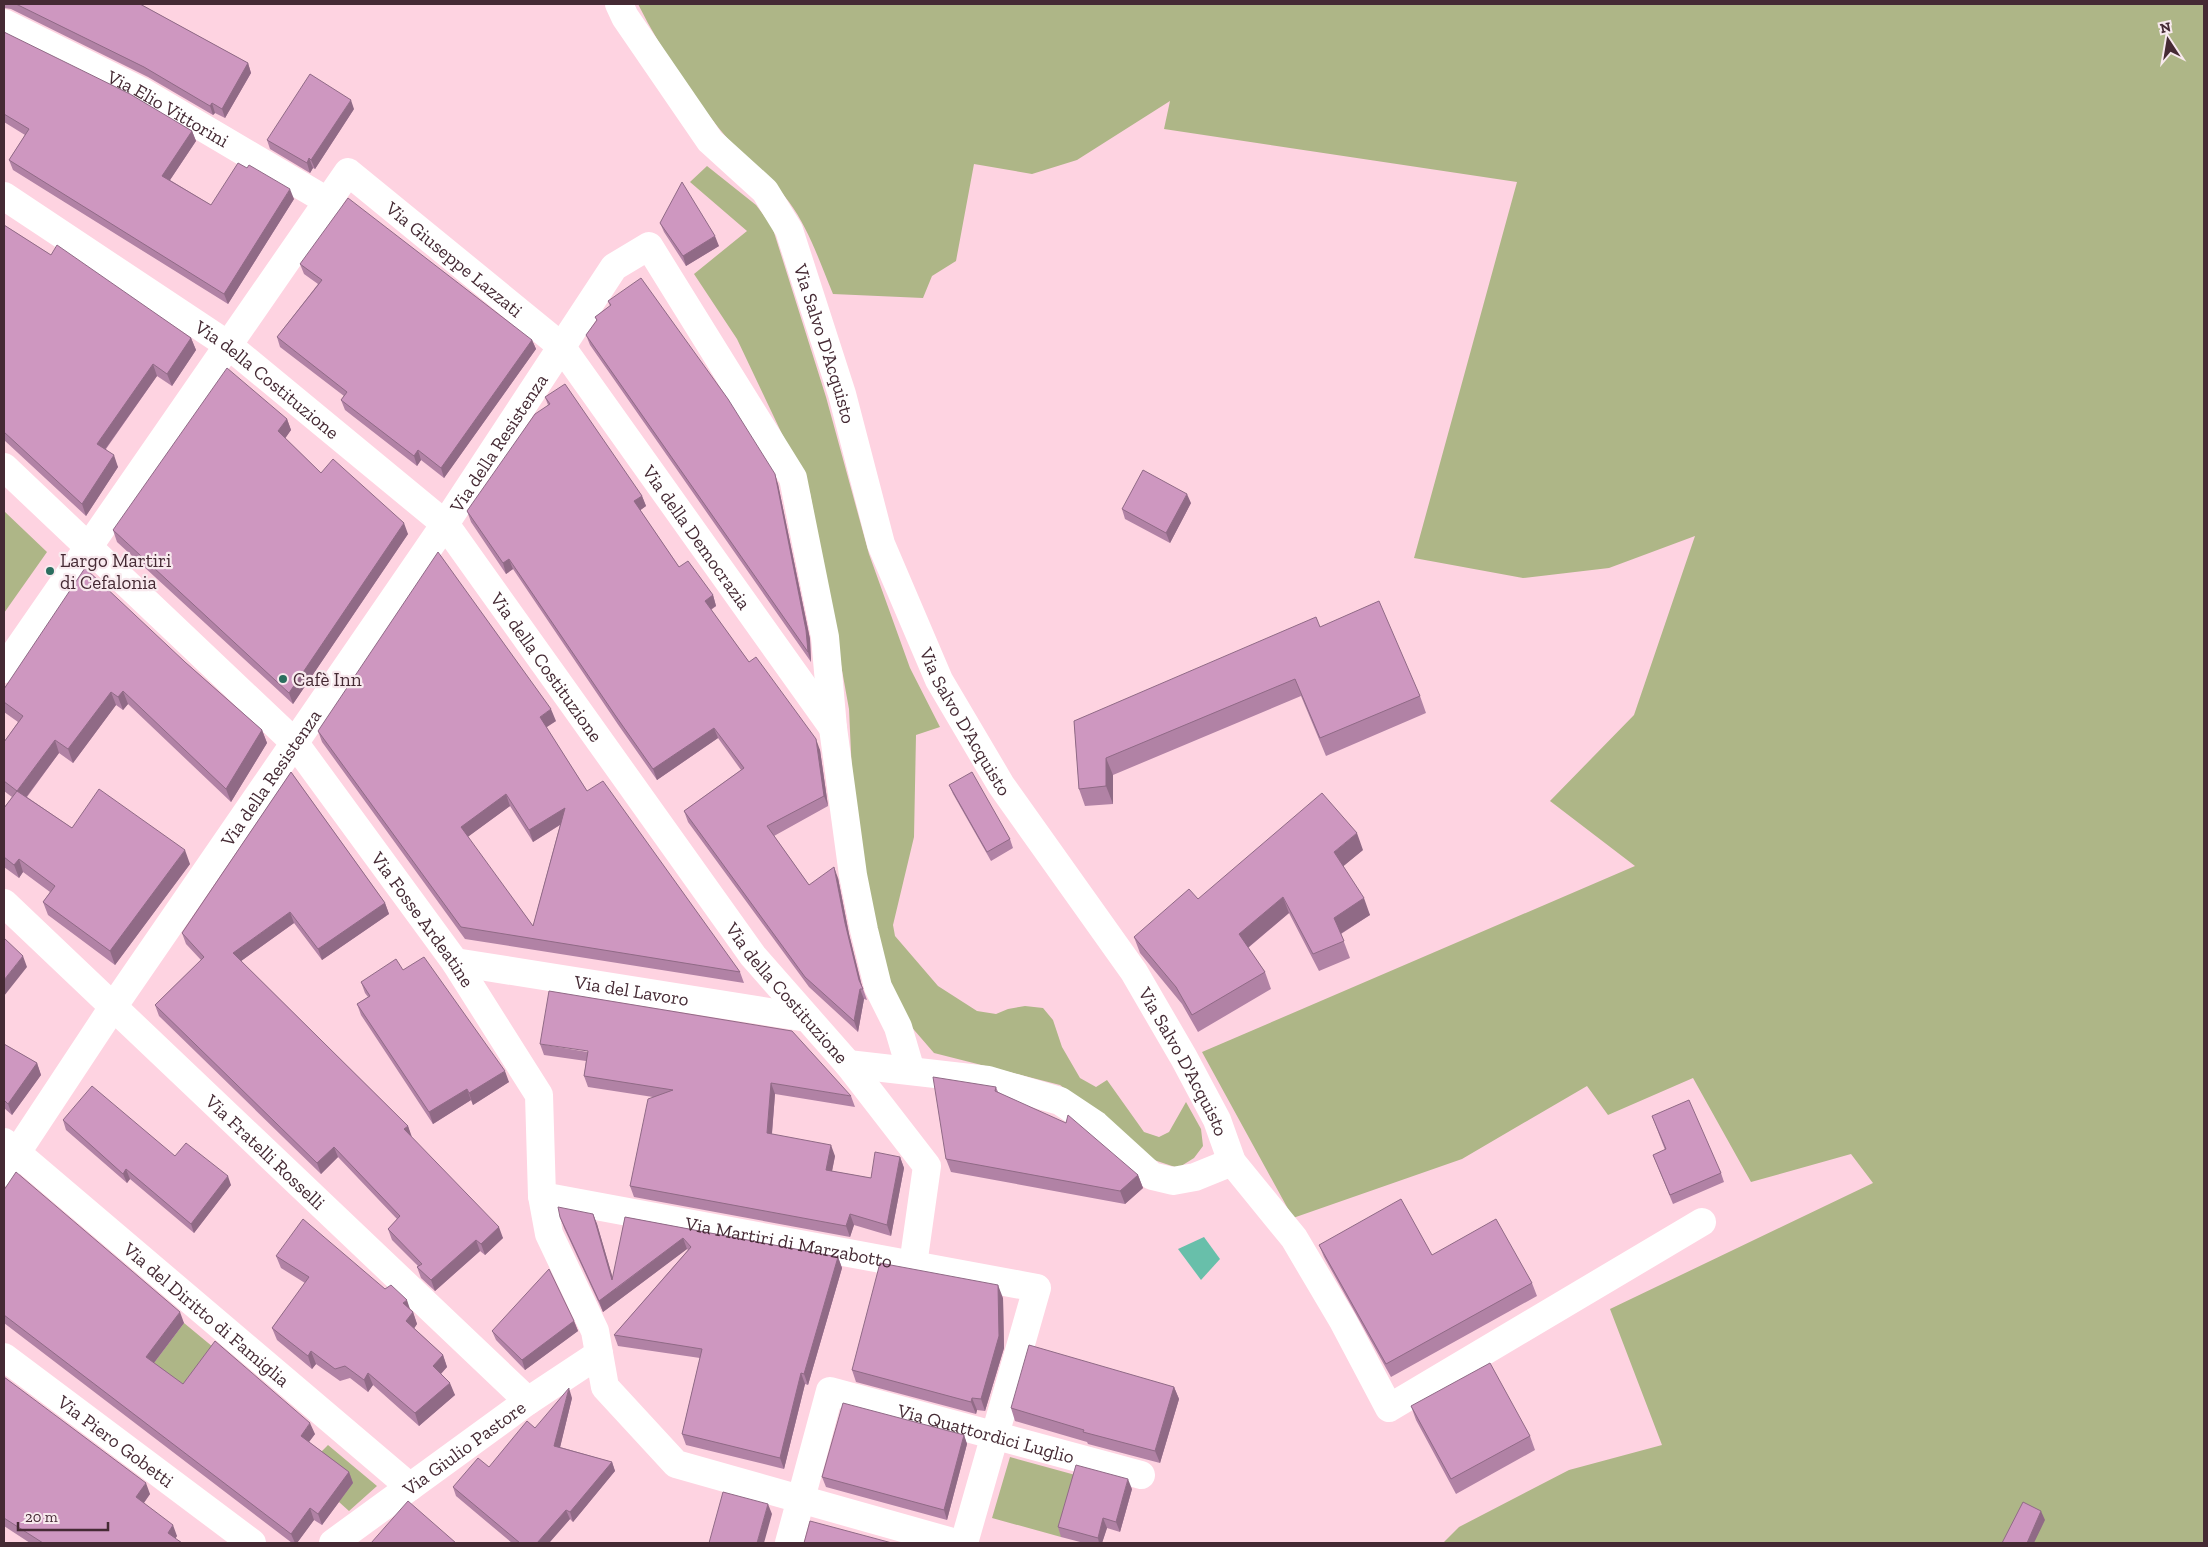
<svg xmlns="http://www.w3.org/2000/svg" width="2208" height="1547" viewBox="0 0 2208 1547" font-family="'Zilla Slab',serif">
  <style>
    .green { fill: #aeb687 }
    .water { fill: #68bfaa }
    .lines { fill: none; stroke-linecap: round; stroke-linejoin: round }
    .minor { stroke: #fff; stroke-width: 28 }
    .wall { fill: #b182a5; fill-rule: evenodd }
    .shaded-wall { fill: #906a86 }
    .building { fill: #ce97c0; stroke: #906a86; fill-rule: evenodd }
    .poi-dot { fill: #2a6e5f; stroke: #f8e9ee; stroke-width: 2 }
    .labels { text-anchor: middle; stroke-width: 4.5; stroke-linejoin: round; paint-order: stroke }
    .street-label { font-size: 19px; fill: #452a34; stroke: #f8e9ee }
    .poi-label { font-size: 19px; fill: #452a34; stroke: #f8e9ee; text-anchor: start }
  </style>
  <rect width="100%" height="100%" fill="#fed3e1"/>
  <path class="green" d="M638 4H2204V1543H1443L1459 1527 1569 1470 1662 1445 1610 1309 1873 1183 1851 1154 1751 1182 1693 1078 1608 1115 1587 1086 1462 1159 1293 1218 1202 1052 1635 866 1550 801 1634 715 1695 536 1609 568 1523 578 1414 558 1517 182 1164 129 1170 101 1077 160 1032 174 974 164 956 261 932 276 923 298 833 294C820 263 809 229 789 202 774 180 750 165 733 145 696 102 663 54 638 4Z
    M707 166 756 205 772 226 826 397 869 554 910 668 940 727 916 735 914 837 893 925 895 936 938 986 977 1011 996 1014 1008 1009 1025 1006 1043 1008 1053 1020 1062 1047 1080 1078 1096 1087 1107 1080 1144 1132 1159 1137 1169 1132 1186 1102 1201 1129 1203 1146 1194 1158 1178 1168 1145 1157 1112 1123 1060 1085 934 1053 902 1016 887 981 855 838 849 709 810 493 737 339 694 274 747 231 690 182Z
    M4 511 47 552 4 613Z
    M184 1323 219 1352 187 1396 150 1368Z
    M328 1445 377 1486 349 1511 339 1502 317 1456Z
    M1010 1457 1079 1476 1061 1537 992 1518Z"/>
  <path class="water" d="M1204 1237 1220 1259 1201 1280 1178 1249Z"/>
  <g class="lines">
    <g class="minor">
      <path id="s1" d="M619 4 625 17 710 141 765 191 789 230 842 394 881 544 939 680 1001 785 1134 972 1184 1058 1217 1120 1232 1162 1294 1238 1343 1321 1389 1408 1702 1222"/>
      <path id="s2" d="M4 23 141 91 329 202"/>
      <path id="s3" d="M4 196 228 345 445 524 753 956 848 1064 927 1166 913 1265"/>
      <path id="s4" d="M4 467 294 742 455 962 539 1095 542 1196 549 1234 595 1331 605 1387 676 1464 956 1543"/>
      <path id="s5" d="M4 669 348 172 561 346 833 728"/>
      <path id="s6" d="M4 903 528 1401"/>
      <path id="s7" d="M455 962 807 1018"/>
      <path d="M848 1064 988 1080 1060 1101 1096 1125 1152 1176 1173 1181 1195 1177 1232 1162"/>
      <path id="s8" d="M4 1142 410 1487"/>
      <path id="s9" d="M4 1172 113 1007 445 524 614 267 649 246 793 478 825 637 833 728 853 875 864 930 878 987 898 1027 911 1071"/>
      <path id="s10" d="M542 1196 1037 1288 964 1543"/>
      <path id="s11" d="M4 1357 252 1543"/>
      <path id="s12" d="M333 1543 528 1401 599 1354"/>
      <path id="s13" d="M789 1543 830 1391 1141 1475"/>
    </g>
  </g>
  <path class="wall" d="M4 4H140L248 63 251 73 225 118 215 113 213 115 148 77 11 9 4 8Z
    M4 32 192 131 196 141 170 180 211 205 294 199 228 304 13 170 9 160 25 135 4 122Z
    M354 109 315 169 313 168 310 173 270 149 267 140Z
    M660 223 719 246 686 266 664 232Z
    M4 225 51 255 191 338 196 350 172 386 157 376 106 449 118 467 86 516 4 440Z
    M300 264 532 340 536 349 444 478 421 460 417 466 345 410 341 400 344 396 280 347 277 337 318 284 304 274Z
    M608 301 778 484 810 639 811 662 590 345 586 335 597 321 595 317 610 306Z
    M545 397 642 496 646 506 640 510 679 567 713 595 716 606 711 610 749 662 820 750 828 806 774 836 809 885 838 878 849 934 862 986 867 1000 864 999 858 1032 809 987 688 822 684 811 741 770 718 738 657 780 619 726 513 569 506 574 471 522 467 511 548 405Z
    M287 419 291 430 285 438 321 473 408 534 293 704 117 542 113 530Z
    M1191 503 1170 543 1125 519 1122 509Z
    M1320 627 1420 696 1426 713 1326 756 1301 696 1113 775V804L1085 806 1079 789 1074 721Z
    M185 662 262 730 267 743 231 802 128 704 123 710 116 705 73 763 59 753 27 797 72 828 190 864 115 965 48 915 43 902 50 892 23 872 19 878 4 867V808L12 797 4 791V742L18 722 4 712V689Z
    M556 721 546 727 587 791 740 972 744 983 465 939 322 742 318 731ZM510 806 533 842 560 825 533 926 467 837Z
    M291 772 385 903 389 914 322 960 294 923 241 961 408 1126 411 1137 503 1238 485 1255 480 1251 435 1291 421 1278 417 1267 418 1266 392 1240 388 1229 397 1219 338 1157 321 1174 159 1016 155 1005 201 960 186 944 182 933Z
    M949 785 1010 839 1013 848 991 861 953 794Z
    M1363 850 1343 866 1370 915 1341 934 1350 958 1319 971 1289 913 1248 948 1265 972 1271 989 1198 1032 1182 1004 1140 953 1134 937 1198 899Z
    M403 970 509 1082 473 1105 471 1100 433 1124 361 1015 357 1004 368 997 365 993 361 982Z
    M4 1044 37 1063 41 1075 12 1115 4 1108Z
    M540 1044 851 1096 855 1107 775 1094 772 1134 835 1156 832 1171 871 1178 900 1157 904 1168 891 1236 854 1225 850 1237 634 1197 630 1186 653 1097 588 1087 584 1076 586 1061 544 1055Z
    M996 1087 998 1092 1138 1175 1143 1188 1125 1204 951 1172 946 1159Z
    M1652 1116 1721 1173 1724 1182 1673 1204 1653 1155 1665 1150Z
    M63 1120 175 1156 231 1185 194 1233 130 1179 127 1183 66 1130Z
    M4 1190 184 1323 154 1363 183 1384 315 1434 309 1442 349 1472 353 1483 322 1525 314 1520 297 1543H292L4 1323Z
    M593 1214 597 1224 613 1279 625 1217 838 1257 842 1268 808 1385 805 1384 784 1469 686 1445 682 1434 700 1358 618 1346 614 1335 688 1250 687 1249 603 1312 564 1228 560 1217Z
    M1319 1245 1432 1255 1532 1283 1537 1296 1391 1377 1324 1257Z
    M276 1256 385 1289 413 1312 417 1324 414 1328 443 1355 447 1367 441 1374 455 1395 419 1426 373 1385 368 1392 350 1378 340 1381 316 1364 312 1369 277 1340 272 1328 305 1283 281 1268Z
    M1003 1298 1004 1348 985 1411 977 1410 976 1414 856 1382 852 1370Z
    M574 1321 578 1331 525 1370 496 1340 492 1331Z
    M4 1377 150 1494 144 1503 177 1536 175 1539 182 1543H30L4 1526Z
    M1174 1387 1179 1399 1160 1463 1088 1444 1087 1442 1015 1421 1011 1408Z
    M572 1398 560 1447 612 1462 615 1471 573 1522 570 1519 549 1543H512L456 1496 453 1487 489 1467 535 1428Z
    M1411 1406 1530 1436 1535 1450 1456 1494 1416 1420Z
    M964 1435 967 1444 947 1520 826 1487 822 1477Z
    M1132 1489 1120 1532 1107 1528 1102 1543H1084L1061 1537 1058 1527Z"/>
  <path class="shaded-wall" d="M248 63 251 73 225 118 222 109Z
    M351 100 354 109 315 169 311 160Z
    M212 103 215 113 213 115 210 106Z
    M192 131 196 141 166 186 162 176Z
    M309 158 313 168 310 173 307 163Z
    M290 189 294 199 228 304 224 294Z
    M715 236 719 246 686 266 683 256Z
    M191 338 196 350 172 386 167 374Z
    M532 340 536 349 444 478 441 468Z
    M153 364 157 376 101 455 97 444Z
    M287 419 291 430 282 443 278 431Z
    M418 450 421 460 417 466 414 456Z
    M114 455 118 467 86 516 82 504Z
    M775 474 778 484 810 639 811 662 808 652Z
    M1187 494 1191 503 1170 543 1166 533Z
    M642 496 646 506 638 512 634 501Z
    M404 523 408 534 293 704 289 693Z
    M509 559 513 569 506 574 503 563Z
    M713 595 716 606 708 611 705 601Z
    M123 691 128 704 123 710 118 697Z
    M111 692 116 705 73 763 68 749Z
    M551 709 556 721 544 729 540 717Z
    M714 728 718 738 657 780 653 769Z
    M262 730 267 743 231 802 226 789Z
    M816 739 820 750 828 806 824 796Z
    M55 740 59 753 21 804 17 791Z
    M1106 758 1113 775V804L1106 786Z
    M506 794 510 806 465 839 461 827Z
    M565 808 569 819 533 842 529 830Z
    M1357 833 1363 850 1340 869 1334 852Z
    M185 850 190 864 115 965 110 951Z
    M19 859 23 872 19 878 14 865Z
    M834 867 838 878 849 934 863 991 859 980 845 923Z
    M1283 897 1289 913 1245 950 1239 934Z
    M1364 898 1370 915 1340 934 1334 918Z
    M385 903 389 914 322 960 318 949Z
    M290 912 294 923 237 964 233 953Z
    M23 956 27 967 4 996V980Z
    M860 989 864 999 858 1032 854 1021Z
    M37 1063 41 1075 12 1115 8 1104Z
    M505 1071 509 1082 473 1105 469 1093Z
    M771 1083 775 1094 771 1144 767 1133Z
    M467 1089 471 1100 433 1124 429 1112Z
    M408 1126 412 1137 404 1129Z
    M831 1145 835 1156 830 1181 826 1170Z
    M334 1147 338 1157 321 1174 317 1163Z
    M900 1157 904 1168 891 1236 887 1225Z
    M126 1169 130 1179 127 1183 123 1174Z
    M1138 1175 1143 1188 1125 1204 1120 1191Z
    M228 1176 231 1185 194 1233 191 1224Z
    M593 1214 597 1224 616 1289 683 1238 687 1249 603 1312 599 1301 612 1280Z
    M850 1214 854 1225 850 1237 846 1226Z
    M499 1227 503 1238 485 1255 481 1244Z
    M476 1240 480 1251 435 1291 431 1280Z
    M838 1257 842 1268 808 1385 804 1374Z
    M998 1285 1003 1298 1004 1348 985 1411 981 1399Z
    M407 1300 411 1312 403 1303Z
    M180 1312 184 1323 150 1368 146 1357Z
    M413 1312 417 1324 411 1333 406 1321Z
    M574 1321 578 1331 525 1370 522 1360Z
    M311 1351 316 1364 312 1369 308 1356Z
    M443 1355 447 1367 437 1378 433 1366Z
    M368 1373 373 1385 368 1392 364 1380Z
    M801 1373 805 1384 784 1469 780 1458Z
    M450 1383 455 1395 419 1426 415 1413Z
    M1174 1387 1179 1399 1160 1463 1155 1451Z
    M569 1388 572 1398 558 1456 554 1446Z
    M972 1398 977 1410 976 1414 971 1402Z
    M310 1423 315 1434 305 1447 301 1436Z
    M964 1435 967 1444 947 1520 944 1510Z
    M612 1462 615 1471 573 1522 570 1512Z
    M349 1472 353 1483 322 1525 318 1514Z
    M1128 1479 1132 1489 1120 1532 1116 1522Z
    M146 1483 150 1494 140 1508 136 1497Z
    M768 1504 772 1514 764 1543H757Z
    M310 1508 314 1520 297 1543H295L291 1534Z
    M566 1510 570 1519 549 1543H537Z
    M2041 1511 2045 1520 2034 1543H2027Z
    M1103 1518 1107 1528 1102 1543H1099L1098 1538Z
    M173 1525 177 1536 172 1543 168 1533Z"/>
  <path class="building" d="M16 4H140L248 63 222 109 212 103 210 106 144 67Z
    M4 32 130 94 192 131 162 176 211 205 238 163 247 168 249 165 290 189 224 294 9 160 29 129 4 114Z
    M310 74 351 100 311 160 309 158 307 163 267 140Z
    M682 182 715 236 683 256 660 223Z
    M348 198 532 340 441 468 418 450 414 456 341 400 347 392 277 337 322 280 300 264Z
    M4 225 51 255 57 245 191 338 167 374 153 364 97 444 114 455 82 504 4 432Z
    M641 278 728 399 775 474 806 630 808 652 586 335 597 320 595 317 611 305 608 301Z
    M227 368 287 419 278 431 321 473 333 459 404 523 289 693 113 530Z
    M565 384 642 496 634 501 679 567 688 561 713 595 705 601 749 662 756 657 816 739 824 796 767 826 809 885 834 867 845 923 859 980 863 989H860L854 1021 805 977 684 811 744 768 714 728 653 769 615 715 509 559 503 563 467 511 535 414 550 404 545 397Z
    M1143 470 1187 494 1166 533 1122 509Z
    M438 552 551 709 540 717 587 791 603 781 740 972 461 927 318 731ZM506 794 529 830 565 808 533 926 461 827Z
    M85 568 185 662 262 730 226 789 123 691 118 697 111 692 68 749 55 740 17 791 4 781V742L23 716 4 702V689Z
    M1379 601 1420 696 1320 738 1295 679 1106 758V786L1079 789 1074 721 1316 617 1320 627Z
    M291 772 385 903 318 949 290 912 233 953 408 1126 404 1129 499 1227 481 1244 476 1240 431 1280 417 1267 422 1264 388 1229 400 1216 334 1147 317 1163 155 1005 204 957 182 933Z
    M972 772 1010 839 987 852 949 785Z
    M99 789 185 850 110 951 43 902 55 886 19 859 14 865 4 857V808L17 791 72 828Z
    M1322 793 1357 833 1334 852 1364 898 1334 918 1344 941 1313 954 1283 897 1239 934 1265 972 1192 1015 1176 987 1134 937 1189 889 1198 899Z
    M4 938 23 956 4 980Z
    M424 957 505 1071 469 1093 467 1089 429 1112 357 1004 370 996 361 982 396 959 403 970Z
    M549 991 792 1031 851 1096 771 1083 767 1133 831 1145 826 1170 871 1178 875 1152 900 1157 887 1225 850 1214 846 1226 630 1186 648 1099 673 1090 584 1076 588 1051 540 1044Z
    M4 1044 37 1063 8 1104 4 1100Z
    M933 1077 996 1087 995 1091 1066 1123 1068 1115 1138 1175 1120 1191 946 1159Z
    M92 1086 175 1156 186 1143 228 1176 191 1224 126 1169 123 1174 63 1120Z
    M1689 1100 1721 1173 1670 1195 1653 1155 1666 1149 1652 1116Z
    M16 1172 180 1312 146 1357 183 1384 215 1341 310 1423 301 1436 349 1472 318 1514 310 1508 291 1534 4 1315V1190Z
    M1401 1199 1432 1255 1496 1219 1532 1283 1386 1364 1319 1245Z
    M558 1207 593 1214 612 1280 625 1217 838 1257 804 1374 801 1373 780 1458 682 1434 702 1349 614 1335 691 1247 683 1238 599 1301 560 1217Z
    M303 1219 385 1289 391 1285 407 1300 403 1303 413 1312 406 1321 443 1355 433 1366 450 1383 415 1413 368 1373 364 1380 345 1366 335 1369 311 1351 308 1356 272 1328 309 1277 276 1256Z
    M880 1263 998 1285 999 1336 981 1399 972 1398 971 1402 852 1370Z
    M549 1269 574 1321 522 1360 492 1331Z
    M1029 1345 1174 1387 1155 1451 1083 1432 1084 1430 1011 1408Z
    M1490 1363 1530 1436 1451 1479 1411 1406Z
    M4 1377 146 1483 136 1497 173 1525 168 1533 182 1543H43L4 1518Z
    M569 1388 554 1446 612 1462 570 1512 566 1510 537 1543H520L453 1487 478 1458 489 1467 527 1421 535 1428Z
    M843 1403 964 1435 944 1510 822 1477Z
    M1076 1465 1128 1479 1116 1522 1103 1518 1098 1538 1058 1527Z
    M723 1492 768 1504 757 1543H709Z
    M408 1501 456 1543H371Z
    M2023 1502 2041 1511 2027 1543H2002Z
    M810 1521 892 1543H804Z"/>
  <g class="poi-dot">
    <circle cx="50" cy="571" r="5"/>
    <circle cx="283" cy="679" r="5"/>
  </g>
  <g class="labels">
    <g class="street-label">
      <text dy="7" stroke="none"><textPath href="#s2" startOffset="185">Via Elio Vittorini</textPath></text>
      <text dy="7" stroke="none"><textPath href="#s5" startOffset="742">Via Giuseppe Lazzati</textPath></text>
      <text dy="7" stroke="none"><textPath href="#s1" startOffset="404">Via Salvo D'Acquisto</textPath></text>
      <text dy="7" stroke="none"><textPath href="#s3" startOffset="321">Via della Costituzione</textPath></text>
      <text dy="7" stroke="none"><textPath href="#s9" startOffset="881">Via della Resistenza</textPath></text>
      <text dy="7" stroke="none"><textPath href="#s5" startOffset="1114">Via della Democrazia</textPath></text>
      <text dy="7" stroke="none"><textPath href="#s3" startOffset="726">Via della Costituzione</textPath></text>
      <text dy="7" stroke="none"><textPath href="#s1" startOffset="809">Via Salvo D'Acquisto</textPath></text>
      <text dy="7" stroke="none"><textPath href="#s9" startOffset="476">Via della Resistenza</textPath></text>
      <text dy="7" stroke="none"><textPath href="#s4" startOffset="619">Via Fosse Ardeatine</textPath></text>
      <text dy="7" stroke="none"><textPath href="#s7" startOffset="179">Via del Lavoro</textPath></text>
      <text dy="7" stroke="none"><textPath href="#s3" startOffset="1131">Via della Costituzione</textPath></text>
      <text dy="7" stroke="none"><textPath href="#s1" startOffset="1214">Via Salvo D'Acquisto</textPath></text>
      <text dy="7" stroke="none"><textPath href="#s6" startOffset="361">Via Fratelli Rosselli</textPath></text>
      <text dy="7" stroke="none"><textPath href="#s10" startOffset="251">Via Martiri di Marzabotto</textPath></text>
      <text dy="7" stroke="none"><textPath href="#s8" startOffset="266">Via del Diritto di Famiglia</textPath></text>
      <text dy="7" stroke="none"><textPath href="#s13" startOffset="319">Via Quattordici Luglio</textPath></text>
      <text dy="7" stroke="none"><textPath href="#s11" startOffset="140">Via Piero Gobetti</textPath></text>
      <text dy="7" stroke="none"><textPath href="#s12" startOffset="162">Via Giulio Pastore</textPath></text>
    </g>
    <g class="poi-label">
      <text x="60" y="567">Largo Martiri<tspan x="60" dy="22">di Cefalonia</tspan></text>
      <text x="293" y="686">Cafè Inn</text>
    </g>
  </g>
  <rect width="2208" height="1547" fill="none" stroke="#452a34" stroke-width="10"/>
  <g transform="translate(2168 40) rotate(348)" stroke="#f8e9ee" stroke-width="4" paint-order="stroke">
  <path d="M0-4L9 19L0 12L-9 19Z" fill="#452a34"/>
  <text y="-8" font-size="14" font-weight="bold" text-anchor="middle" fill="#452a34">N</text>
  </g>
  <path d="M18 1522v8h90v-8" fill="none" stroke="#452a34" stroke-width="2.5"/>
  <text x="25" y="1522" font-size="15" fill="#452a34" stroke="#f8e9ee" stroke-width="4" paint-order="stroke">20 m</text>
</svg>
